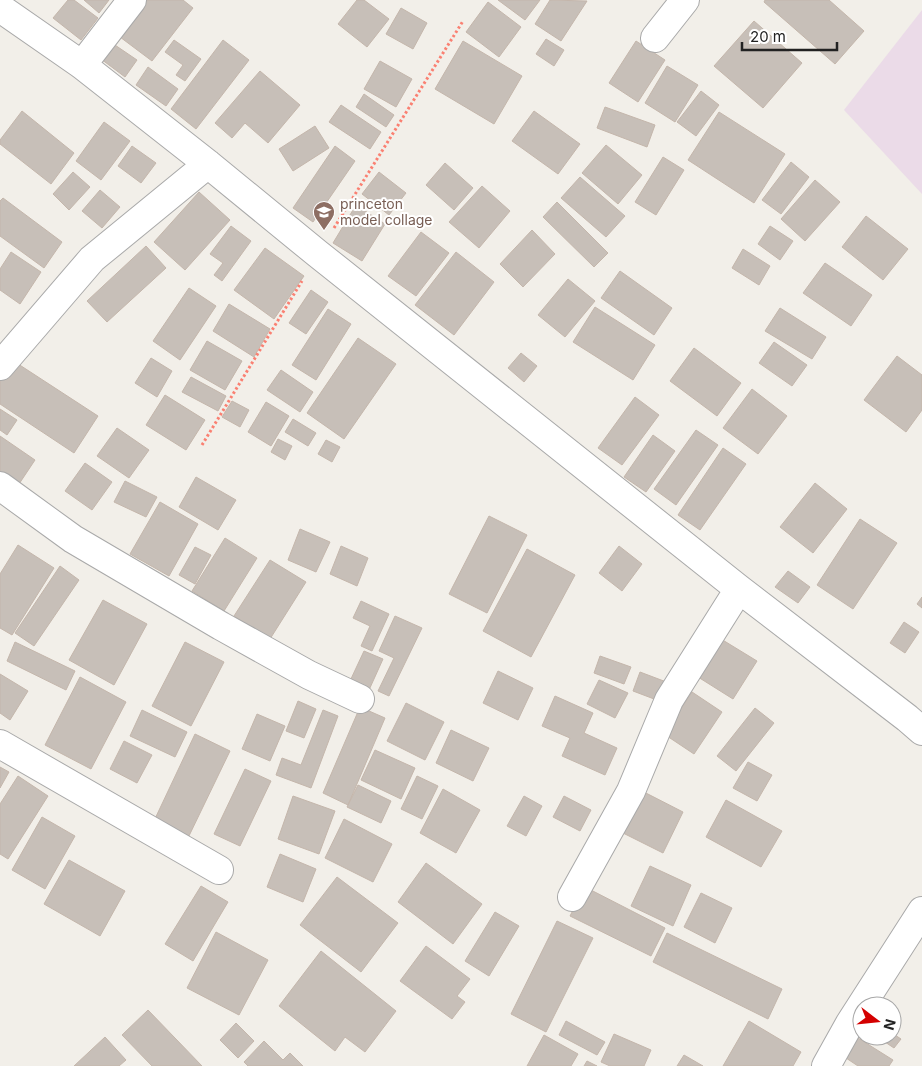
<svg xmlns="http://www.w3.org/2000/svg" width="922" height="1066" viewBox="0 0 922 1066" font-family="Inter,sans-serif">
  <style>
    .industrial { fill: #ebdbe8 }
    .building { fill: #c7bfb8; stroke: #c4b6ab }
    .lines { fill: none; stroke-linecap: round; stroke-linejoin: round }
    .minor-casing { stroke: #a9a9a9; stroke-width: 30 }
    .tertiary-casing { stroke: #a9a9a9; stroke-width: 30 }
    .path { stroke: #fa8072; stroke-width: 3; stroke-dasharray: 2.5 2.5; stroke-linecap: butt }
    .minor { stroke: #fff; stroke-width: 28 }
    .tertiary { stroke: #fff; stroke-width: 28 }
    .labels { text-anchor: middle; stroke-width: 4; stroke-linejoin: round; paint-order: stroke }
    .education-label { font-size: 14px; fill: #785e54; stroke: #fff; text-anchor: start }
  </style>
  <rect width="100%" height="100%" fill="#f2efe9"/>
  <path class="industrial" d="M922 10V194L844 110Z"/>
  <path class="building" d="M68 0H74L98 18 81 40 53 18Z
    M84 0H109L99 13Z
    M142 0H183L193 8 152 61 116 34Z
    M357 0H364L389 19 367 47 338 24Z
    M498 0H540L525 20Z
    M550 0 587 1 561 41 535 24Z
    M765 0H829L864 31 835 64 764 2Z
    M488 2 521 27 499 57 466 32Z
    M401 8 427 23 413 49 386 34Z
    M754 21 802 63 763 108 714 66Z
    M546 39 564 50 554 66 536 54Z
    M174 40 201 59 185 81 176 75 183 65 165 52Z
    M223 40 249 60 196 129 171 109Z
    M463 41 522 76 494 124 435 89Z
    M636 41 665 60 638 102 609 83Z
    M112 43 137 60 125 77 101 59Z
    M380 61 412 79 396 107 364 89Z
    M667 66 698 85 675 122 645 103Z
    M148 67 178 89 166 106 136 85Z
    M260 71 300 105 268 143 245 123 232 138 215 123Z
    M701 91 719 105 696 136 677 122Z
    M364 94 394 115 386 127 356 107Z
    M341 105 381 132 370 149 329 122Z
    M605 107 655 125 647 147 597 128Z
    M22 111 74 153 51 184 0 144V140Z
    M534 111 580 144 558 174 512 141Z
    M719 112 785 154 754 203 688 160Z
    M104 122 130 141 101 180 76 161Z
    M315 126 329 148 293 171 279 149Z
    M606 145 642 175 618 204 582 173Z
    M132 146 156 163 141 183 118 166Z
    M335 146 355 161 313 222 293 208Z
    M663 157 684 170 656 215 635 202Z
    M791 162 809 177 781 214 762 200Z
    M445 163 473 188 454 210 426 185Z
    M73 172 90 187 69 210 53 194Z
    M379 172 406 193 389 215 362 194Z
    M580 177 625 216 606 237 561 198Z
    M815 180 840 202 805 241 781 219Z
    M482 186 510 211 479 248 449 222Z
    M100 190 120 207 102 228 82 211Z
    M199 192 230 220 185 270 154 242Z
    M3 198 62 242 44 268 0 236V201Z
    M557 202 608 253 594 267 543 217Z
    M356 205 385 224 362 261 333 243Z
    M866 216 908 249 883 280 842 247Z
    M231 226 251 241 222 281 214 275 223 263 210 254Z
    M770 226 793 241 780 260 758 244Z
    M532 230 555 254 523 287 500 264Z
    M421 232 449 253 416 296 388 276Z
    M146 246 166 268 107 322 87 301Z
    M265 248 304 276 274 319 234 290Z
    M743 249 770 266 759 285 732 268Z
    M11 252 41 272 20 304 0 290V269Z
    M456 252 494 282 454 335 415 305Z
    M825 263 872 295 851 326 803 293Z
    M620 271 672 308 654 335 601 298Z
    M568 279 595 301 565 337 538 315Z
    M189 288 216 306 180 360 153 341Z
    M311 290 328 302 306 334 289 323Z
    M229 304 270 329 254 357 213 331Z
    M595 307 655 345 633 380 573 342Z
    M780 308 826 337 812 359 765 331Z
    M328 309 351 324 316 380 292 365Z
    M358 338 396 364 344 439 307 413Z
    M207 341 242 361 225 390 190 370Z
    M774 342 807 365 792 386 759 363Z
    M694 348 741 383 717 416 670 381Z
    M521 353 537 366 524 382 508 368Z
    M897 356 922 375V410L906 432 864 400Z
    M151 358 172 371 157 397 135 383Z
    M12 360 98 416 74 453 0 404V379Z
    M281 370 313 392 300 412 267 390Z
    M191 377 226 396 218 411 182 392Z
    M752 389 787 416 758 454 723 428Z
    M165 395 205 420 186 450 146 425Z
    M635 397 659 415 622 465 598 448Z
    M232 401 249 410 240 427 222 417Z
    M266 402 289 416 271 446 248 432Z
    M0 409 17 420 7 435 0 430Z
    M293 419 316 433 308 446 285 432Z
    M117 428 149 450 129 478 97 456Z
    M696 430 718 445 676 505 654 489Z
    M653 435 675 451 646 492 624 477Z
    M0 436 35 460 19 484 0 471Z
    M278 439 292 446 285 460 271 452Z
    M326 440 340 447 332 462 318 454Z
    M723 448 746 464 700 530 678 515Z
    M85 463 112 482 92 510 65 491Z
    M196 477 236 500 218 530 179 507Z
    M125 481 157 497 146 517 114 502Z
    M815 483 847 509 813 553 780 527Z
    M160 502 198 524 169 576 130 554Z
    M489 516 527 535 487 613 449 594Z
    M860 519 897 543 853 609 817 585Z
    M300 529 330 542 316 572 288 560Z
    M225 538 257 558 224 611 192 591Z
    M18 545 54 568 12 635 0 628V574Z
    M341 546 368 558 357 586 330 574Z
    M619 546 642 564 622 591 599 573Z
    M195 547 211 555 195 584 179 575Z
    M527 549 575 575 531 657 483 631Z
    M270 560 306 582 270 639 234 616Z
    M60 566 79 580 34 646 15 633Z
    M788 571 810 587 798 603 775 587Z
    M922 597V608L917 604Z
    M103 600 147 624 114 685 69 660Z
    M361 601 389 614 372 651 361 646 370 626 353 618Z
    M395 616 422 628 389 696 378 691 394 658 379 651Z
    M904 622 919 632 905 653 890 643Z
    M721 639 757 661 733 699 698 677Z
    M15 642 75 671 66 690 7 661Z
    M185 642 224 662 191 726 152 706Z
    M364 651 383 659 369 690 350 681Z
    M600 656 631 667 624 684 594 673Z
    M498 671 533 688 518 720 483 703Z
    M640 672 669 683 662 702 633 691Z
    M0 674 28 691 10 720 0 713Z
    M80 677 126 702 91 769 45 745Z
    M599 680 628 693 615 718 587 704Z
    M692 692 722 712 694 754 664 734Z
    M555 696 593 713 584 733 617 748 605 775 562 756 570 738 542 726Z
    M298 701 316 709 304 738 286 731Z
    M406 703 444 722 425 760 387 741Z
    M360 707 385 718 348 805 323 793Z
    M755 708 774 723 736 771 717 756Z
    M142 710 187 732 175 757 130 736Z
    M323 710 338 716 311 788 276 775 282 758 301 765Z
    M257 714 285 726 270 761 242 749Z
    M451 730 489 748 473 781 436 763Z
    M195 734 230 751 187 840 153 823Z
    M124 741 152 755 137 783 110 769Z
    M375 750 415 768 401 799 361 780Z
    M748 762 772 775 757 801 733 788Z
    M0 767 9 772 0 788Z
    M245 769 271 781 240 846 214 834Z
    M18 776 48 796 8 859 0 854V804Z
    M417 776 438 786 422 819 401 809Z
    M358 785 391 801 381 823 347 807Z
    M443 789 480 810 456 853 420 833Z
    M642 791 683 812 663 853 621 832Z
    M293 796 335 811 319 854 278 839Z
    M524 796 542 806 526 836 507 826Z
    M564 796 591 810 580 831 553 817Z
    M726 800 782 831 761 867 706 837Z
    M42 817 75 836 45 889 12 870Z
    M344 819 392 844 373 882 325 858Z
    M280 854 316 869 303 902 267 887Z
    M69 860 125 891 100 936 44 904Z
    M426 863 482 904 453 944 398 902Z
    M650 866 691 885 673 926 631 906Z
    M337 877 398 923 361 972 300 925Z
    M201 886 228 902 193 961 165 944Z
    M585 887 665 928 651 956 570 916Z
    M701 893 732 908 715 943 684 927Z
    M495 912 519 926 489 976 465 961Z
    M557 921 593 938 546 1032 511 1014Z
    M216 932 268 960 239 1015 187 988Z
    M667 933 782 989 768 1019 653 962Z
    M426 946 470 979 457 996 465 1002 452 1019 400 981Z
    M321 951 396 1011 365 1052 345 1037 335 1051 279 1006Z
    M148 1010 202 1066H152L122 1035Z
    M566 1021 605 1042 597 1055 559 1035Z
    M749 1021 801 1052 793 1066H723Z
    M236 1023 254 1041 238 1058 220 1040Z
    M892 1033 901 1039 894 1048 876 1036H892Z
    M614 1034 651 1050 644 1066H610L601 1062Z
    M544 1035 578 1054 571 1066H527Z
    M105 1037 126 1060 119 1066H74Z
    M858 1038 893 1060 889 1066H858L846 1058Z
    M264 1041 283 1060 290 1053 303 1066H248L244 1062Z
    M684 1055 703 1066H677Z
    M587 1061 597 1066H584Z"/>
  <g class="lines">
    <g class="minor-casing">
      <path id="minor" d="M0 8 82 65 208 164 318 254 739 589 907 718 922 731
        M655 38 685 0
        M82 65 132 0
        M0 366 92 259 208 164
        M0 486 73 539 221 626 309 675 360 699
        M0 744 219 870
        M572 897 631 791 669 700 739 589"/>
    </g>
    <g class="tertiary-casing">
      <path id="tertiary" d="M826 1066 850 1023 922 911"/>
    </g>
    <path class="path" d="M334 228 463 21
      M202 445 302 281"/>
    <use href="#minor" class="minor"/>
    <use href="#tertiary" class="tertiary"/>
  </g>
  <defs>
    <g id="school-pin" transform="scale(1.125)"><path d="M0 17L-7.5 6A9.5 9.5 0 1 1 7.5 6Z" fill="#8d6e63" stroke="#fff"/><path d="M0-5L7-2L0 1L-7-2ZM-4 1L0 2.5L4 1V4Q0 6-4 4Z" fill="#fff"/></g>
  </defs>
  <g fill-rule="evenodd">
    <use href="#school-pin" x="324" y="212"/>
  </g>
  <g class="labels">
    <g class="education-label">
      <text x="340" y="209">princeton<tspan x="340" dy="16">model collage</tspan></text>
    </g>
  </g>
  <g transform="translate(877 1021) rotate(106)"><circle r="24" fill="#ffffff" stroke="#a7a7a7"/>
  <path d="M0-4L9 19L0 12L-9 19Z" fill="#d40000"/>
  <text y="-8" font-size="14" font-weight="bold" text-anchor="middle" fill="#222222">N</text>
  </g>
  <path d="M742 42v8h95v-8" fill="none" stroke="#222222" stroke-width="2.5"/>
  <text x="750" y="42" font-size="15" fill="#222222" stroke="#ffffff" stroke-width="4" paint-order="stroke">20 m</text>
</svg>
